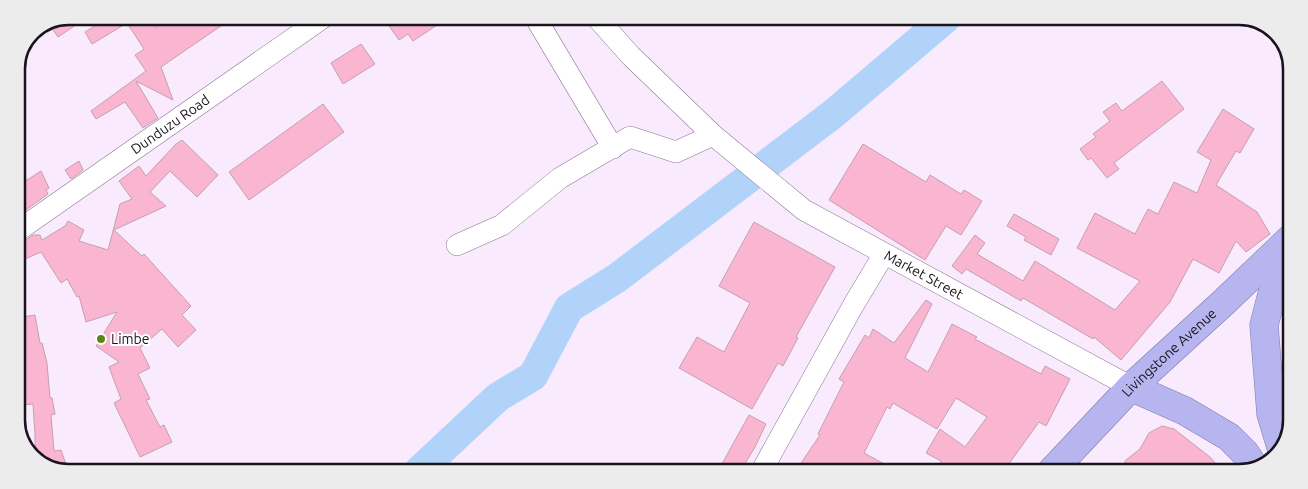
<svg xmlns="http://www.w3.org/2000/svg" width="1308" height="489" viewBox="0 0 1308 489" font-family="Ubuntu,sans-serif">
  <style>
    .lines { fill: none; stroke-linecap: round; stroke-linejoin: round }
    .river { stroke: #b2d3f9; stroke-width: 30 }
    .building { fill: #fab6d1; stroke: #c4a0ae }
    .minor-casing { stroke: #8d7892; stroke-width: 22 }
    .highway-casing { stroke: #7f7ca6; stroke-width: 29 }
    .minor { stroke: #fff; stroke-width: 21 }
    .highway { stroke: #b6b5f0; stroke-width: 28 }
    .poi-dot { fill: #5c8713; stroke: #fff; stroke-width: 2 }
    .labels { text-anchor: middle; stroke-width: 4; stroke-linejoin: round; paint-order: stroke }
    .street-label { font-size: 14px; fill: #1a121c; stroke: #fff }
    .poi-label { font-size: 14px; fill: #1a121c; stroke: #fff; text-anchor: start }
    .rim { fill: none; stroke: #1a121c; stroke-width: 2.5 }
  </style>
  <rect width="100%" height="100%" fill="#f9ebfd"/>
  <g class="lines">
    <path class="river" d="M419 471 498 397 533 376 569 308 617 278 833 114 946 18"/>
  </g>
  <path class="building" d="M69 16H89L58 37 49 24Z
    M111 16H147L155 28 172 16 234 17 161 67 173 100 136 81 158 118 143 128 125 102 96 119 91 111 146 71 135 55 144 49 127 23 92 44 85 32Z
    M396 17H449L413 41 408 34 399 40 387 23Z
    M361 44 375 64 343 84 331 63Z
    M1162 81 1184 109 1114 163 1119 169 1107 178 1091 158 1088 160 1080 149 1096 137 1093 134 1110 121 1103 112 1116 103 1122 111Z
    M323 104 344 132 249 200 229 172Z
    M1223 109 1254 129 1240 153 1236 151 1216 185 1257 212 1270 234 1246 252 1236 241 1219 273 1193 259 1170 302 1121 360 1094 337 1093 339 1023 298 1021 301 966 269 962 274 952 266 975 235 985 243 977 254 1023 281 1035 261 1115 310 1140 281 1077 248 1095 213 1135 234 1148 209 1158 214 1174 182 1197 193 1211 160 1197 152Z
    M182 140 218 175 197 197 170 171 150 192 166 206 114 230 142 256 144 254 191 306 182 315 196 330 178 347 162 329 140 348 150 368 138 374 150 399 146 400 160 427 164 425 172 442 140 457 114 403 121 399 109 367 119 362 96 346 117 312 86 322 79 296 77 297 67 279 61 283 41 252 16 263V244L23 242 33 235H40L42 240 65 226 68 221 84 230 79 241 108 250 120 204 132 199 119 181 139 166 146 176 175 145Z
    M863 144 926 182 930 175 961 194 964 190 982 201 961 235 946 226 925 260 829 200Z
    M79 161 83 170 71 179 65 170Z
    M41 171 49 188 46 190 48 194 23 212 16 201V187Z
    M1014 214 1059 239 1051 255 1024 240 1026 237 1007 226Z
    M754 222 835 267 796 337 798 338 783 366 778 363 752 409 679 368 697 337 724 352 750 303 719 286Z
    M926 300 932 304 905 358 928 372 952 324 977 337 975 339 1041 374 1045 366 1070 379 1046 426 1039 422 1003 472H944L937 468 941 461 926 453 940 429 965 447 987 417 956 398 937 429 893 403 890 409 887 407 864 453 899 472H795L820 435 818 434 844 382 839 379 865 335 869 338 873 329 894 343Z
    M35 315 40 343H42L47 363 50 398H52L55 414 51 415 54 451 61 450 68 470H52L35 458V434L33 404 22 405 20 390 16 391V318Z
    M749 415 766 424 755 447 740 472 718 471Z
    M1162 426 1174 429 1210 457 1224 473 1119 472 1126 460 1140 449 1149 433Z"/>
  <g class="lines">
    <g class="minor-casing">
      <g id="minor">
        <path d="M535 17 613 148"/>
        <path id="s1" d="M597 18 631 56 713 135 804 210 1131 387"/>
        <path id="s2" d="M16 232 324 17"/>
        <path d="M457 245 502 225 560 178 630 137 676 152 713 135"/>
        <path d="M761 472 854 304 884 254"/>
      </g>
    </g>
    <g class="highway-casing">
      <g id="highway">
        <path d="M1131 387 1185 411 1229 437 1245 453 1255 468"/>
        <path d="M1281 447 1271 414 1264 325 1272 294 1290 264"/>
        <path id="s3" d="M1051 472 1131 387 1224 302 1290 239"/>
      </g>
    </g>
    <use href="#minor" class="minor"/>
    <use href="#highway" class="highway"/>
  </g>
  <circle class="poi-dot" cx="101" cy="339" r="5"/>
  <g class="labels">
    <g class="street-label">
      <text dy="5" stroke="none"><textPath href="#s2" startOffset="188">Dunduzu Road</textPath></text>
      <text dy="5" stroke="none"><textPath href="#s1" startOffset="419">Market Street</textPath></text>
      <text dy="5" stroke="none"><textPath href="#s3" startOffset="168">Livingstone Avenue</textPath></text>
    </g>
    <g class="poi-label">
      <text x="111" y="344">Limbe</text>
    </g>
  </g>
  <path d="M0 0H1308V489H0ZM69 25H1239A44 44 0 0 1 1283 69V420A44 44 0 0 1 1239 464H69A44 44 0 0 1 25 420V69A44 44 0 0 1 69 25Z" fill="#edeced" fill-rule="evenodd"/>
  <path class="rim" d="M69 25H1239A44 44 0 0 1 1283 69V420A44 44 0 0 1 1239 464H69A44 44 0 0 1 25 420V69A44 44 0 0 1 69 25Z"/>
</svg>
